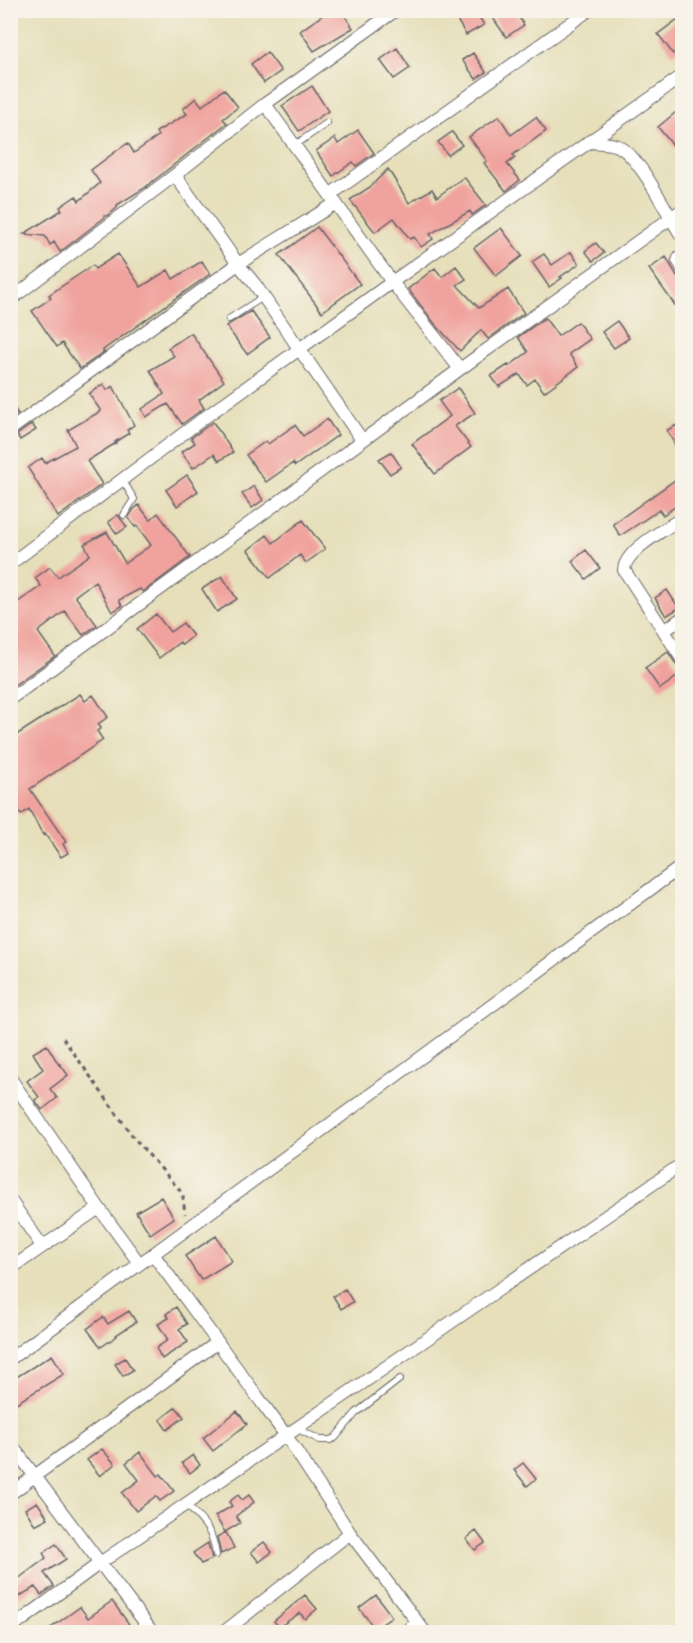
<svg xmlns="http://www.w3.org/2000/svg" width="693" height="1643" viewBox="0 0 693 1643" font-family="'IM FELL Great Primer',serif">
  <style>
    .building { fill: #f0a39e }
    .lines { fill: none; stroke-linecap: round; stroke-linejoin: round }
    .service-casing { stroke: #676467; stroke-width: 8 }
    .minor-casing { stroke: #676467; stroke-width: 14 }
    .path { stroke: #676467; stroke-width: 3; stroke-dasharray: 4.5 4.5; stroke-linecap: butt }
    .service { stroke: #fff; stroke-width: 6 }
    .minor { stroke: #fff; stroke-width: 12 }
  </style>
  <rect width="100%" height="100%" fill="#f7f3e8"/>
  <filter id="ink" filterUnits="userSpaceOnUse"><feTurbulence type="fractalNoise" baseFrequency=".0167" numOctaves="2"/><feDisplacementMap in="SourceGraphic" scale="12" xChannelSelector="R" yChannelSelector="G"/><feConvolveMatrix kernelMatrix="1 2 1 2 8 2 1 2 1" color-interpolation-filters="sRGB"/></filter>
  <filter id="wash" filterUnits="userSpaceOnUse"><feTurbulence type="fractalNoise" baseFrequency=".008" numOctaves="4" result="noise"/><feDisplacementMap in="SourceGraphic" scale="24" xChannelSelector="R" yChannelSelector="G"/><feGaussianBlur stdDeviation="1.35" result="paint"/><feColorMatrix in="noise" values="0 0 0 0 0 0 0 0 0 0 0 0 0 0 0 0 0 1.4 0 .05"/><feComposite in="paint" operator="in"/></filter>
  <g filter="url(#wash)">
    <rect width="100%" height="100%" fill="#e6dfba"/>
    <g id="blocks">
      <path class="building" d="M330 10H341L353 28 314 51 300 31Z
        M451 10H475L484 25 466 35Z
        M504 10H514L524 25 506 37 493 18Z
        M682 16V47L673 54 658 34Z
        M397 48 410 68 394 79 380 60Z
        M267 52 281 71 264 83 251 64Z
        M473 53 486 72 476 79 462 60Z
        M312 86 328 111 299 131 282 106Z
        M224 89 238 107 223 119 227 123 143 189 117 205V208L107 216H104V218L60 252 54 242 50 245 45 236 24 234 62 210 60 207 76 196 79 201 100 183 91 170 115 152 128 143 134 153 158 136 156 132 187 114 183 109 196 98 202 106Z
        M682 107V142L675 148 658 127Z
        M499 116 511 135 536 117 546 131 513 155 515 158 507 164 520 180 506 191 484 163 487 161 469 137Z
        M358 130 374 153 356 166 353 162 333 176 316 151 335 138 338 144Z
        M452 132 462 145 448 155 438 142Z
        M388 169 409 203 432 189 437 197 464 177 486 205 472 215 470 211 430 234 433 239 421 247 414 237 410 239 394 218 375 232 350 200 370 187Z
        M317 227 360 284 322 312 279 255Z
        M501 228 522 256 496 276 474 248Z
        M596 243 604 253 593 261 585 251Z
        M571 252 579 264 560 277 562 278 549 287 532 262 544 254 552 265Z
        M118 254 141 287 168 270 173 279 202 261 210 274 103 350 104 352 80 369 62 343 57 347 32 311 51 298 49 295 74 278 93 265 95 269Z
        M666 257 677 276 682 279V315L649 269Z
        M456 266 466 279 457 285 479 308 508 289 524 313 488 339 481 330 460 351 435 324 408 289 435 268 442 277Z
        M251 311 270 337 247 354 226 326Z
        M545 318 558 336 578 322 590 339 569 354 578 367 544 392 535 379 527 385 519 374 499 387 491 376 508 365 509 366 528 352 518 337Z
        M617 321 629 338 614 348 602 332Z
        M191 333 224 381 199 400 204 408 182 424 168 404 146 417 142 409 164 394 150 370 174 356 168 348Z
        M103 384 107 390 113 386 134 425 127 430 129 433 115 442 116 443 87 461 102 484 58 517 28 468 42 458 45 463 76 446 68 430 101 411 89 394Z
        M458 388 475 413 455 426 471 447 435 474 412 444 450 416 439 401Z
        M10 401 18 414 10 419Z
        M327 419 338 435 295 466 293 463 266 482 246 455 266 441 268 444 295 425 303 436Z
        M213 422 233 452 219 461 214 454 193 468 181 452 195 443 191 438Z
        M32 424 36 430 20 440 17 435Z
        M677 425 682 435V458L667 430Z
        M391 452 401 467 390 474 379 459Z
        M187 475 198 491 177 506 166 490Z
        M682 475V502L663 515 659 510 620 536 613 524Z
        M254 486 263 500 252 508 242 494Z
        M139 505 150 520 158 513 190 557 143 592 140 589 119 600 122 606 112 612 95 581 75 596 97 625 83 635 65 611 38 632 55 656 10 688V592L18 602 41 586 35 578 50 567 58 577 90 555 84 544 107 532 125 563 151 545 137 526 135 527 128 518 134 509Z
        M118 515 127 527 117 534 108 522Z
        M303 520 325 549 306 563 300 555 270 578 248 550 267 535 273 543Z
        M586 550 600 568 586 579 572 561Z
        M222 576 237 599 217 612 202 589Z
        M667 590 679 608 666 616 655 598Z
        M156 614 170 632 183 623 193 636 182 645 180 642 159 658 137 629Z
        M668 652 682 673 660 689 645 668Z
        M80 694 85 701 93 695 108 717 98 724 101 728 97 731 103 740 30 789 66 842 63 844 68 853 61 857 45 834 43 835 29 809 21 815 10 800V739Z
        M47 1045 59 1065 60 1064 68 1075 50 1089 57 1098 42 1110 35 1100 39 1097 27 1081 43 1069 33 1053Z
        M161 1197 174 1218 150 1234 136 1212Z
        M216 1236 232 1261 201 1280 185 1256Z
        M345 1289 353 1302 341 1309 333 1296Z
        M176 1307 187 1324 179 1329 188 1342 162 1359 156 1348 168 1340 158 1324 169 1318 166 1314Z
        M129 1311 136 1322 116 1335 117 1336 101 1347 87 1329 103 1317 108 1324Z
        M52 1355 64 1374 10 1407V1381Z
        M125 1358 133 1370 123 1376 115 1364Z
        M176 1407 184 1417 167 1430 160 1420Z
        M237 1411 247 1424 213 1451 203 1438Z
        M102 1449 115 1464 100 1476 87 1460Z
        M140 1452 158 1476 161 1474 174 1491 160 1501 156 1496 136 1511 122 1493 139 1480 126 1463Z
        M193 1455 200 1465 190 1473 182 1463Z
        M523 1463 536 1479 527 1486 514 1470Z
        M238 1495 242 1500 249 1495 254 1502 236 1516 240 1523 225 1532 215 1516 232 1506 229 1502Z
        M37 1502 48 1518 35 1525 25 1509Z
        M476 1531 485 1543 475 1550 466 1539Z
        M226 1532 234 1548 221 1554 217 1537Z
        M264 1542 272 1552 259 1562 251 1552Z
        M208 1543 212 1559 201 1564 193 1553Z
        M56 1544 66 1559 44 1573 54 1586 41 1595 35 1587 10 1602V1585L46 1558 43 1553Z
        M305 1595 317 1609 305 1619 300 1613 279 1627 274 1621Z
        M376 1595 392 1617 375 1629 359 1608Z
        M112 1601 129 1624 125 1627 129 1632H45L80 1607 88 1618Z"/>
    </g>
  </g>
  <g filter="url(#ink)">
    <use href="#blocks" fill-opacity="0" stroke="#676467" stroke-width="1.5"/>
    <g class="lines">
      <g class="service-casing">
        <path id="service" d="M295 145 327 123
          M682 250 677 255 675 261 682 273
          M229 319 263 297
          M123 481 134 499 124 515
          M298 1429 320 1440H330L335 1438 356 1413 400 1379
          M187 1505C203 1522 213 1530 216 1555"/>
      </g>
      <g class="minor-casing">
        <path id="minor" d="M265 104 392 282 460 369
          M588 142C598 143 611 142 620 147 642 160 667 214 682 236
          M175 175 238 264 254 283 362 440
          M331 194 589 10
          M10 300 175 175 265 104 396 10
          M10 430 238 264 336 203
          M682 518C666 529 625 550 624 570L664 631 682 618
          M10 564 204 418 392 282 682 76
          M664 631 682 659
          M10 699 460 369 682 210
          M10 1078 99 1208 10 1269
          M10 1200 42 1246
          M99 1208 139 1263
          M153 1254 287 1437 350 1533 425 1632
          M10 1359 682 866
          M10 1443 152 1632
          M10 1494 218 1342
          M10 1629 100 1563 682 1164
          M224 1632 350 1533
          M405 1632 418 1623"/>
      </g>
      <path class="path" d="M63 1038 134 1138 179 1189 183 1197 185 1214"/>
      <use href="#service" class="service"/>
      <use href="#minor" class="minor"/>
    </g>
  </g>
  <rect width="693" height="1643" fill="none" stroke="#f7f3e8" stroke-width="36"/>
</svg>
